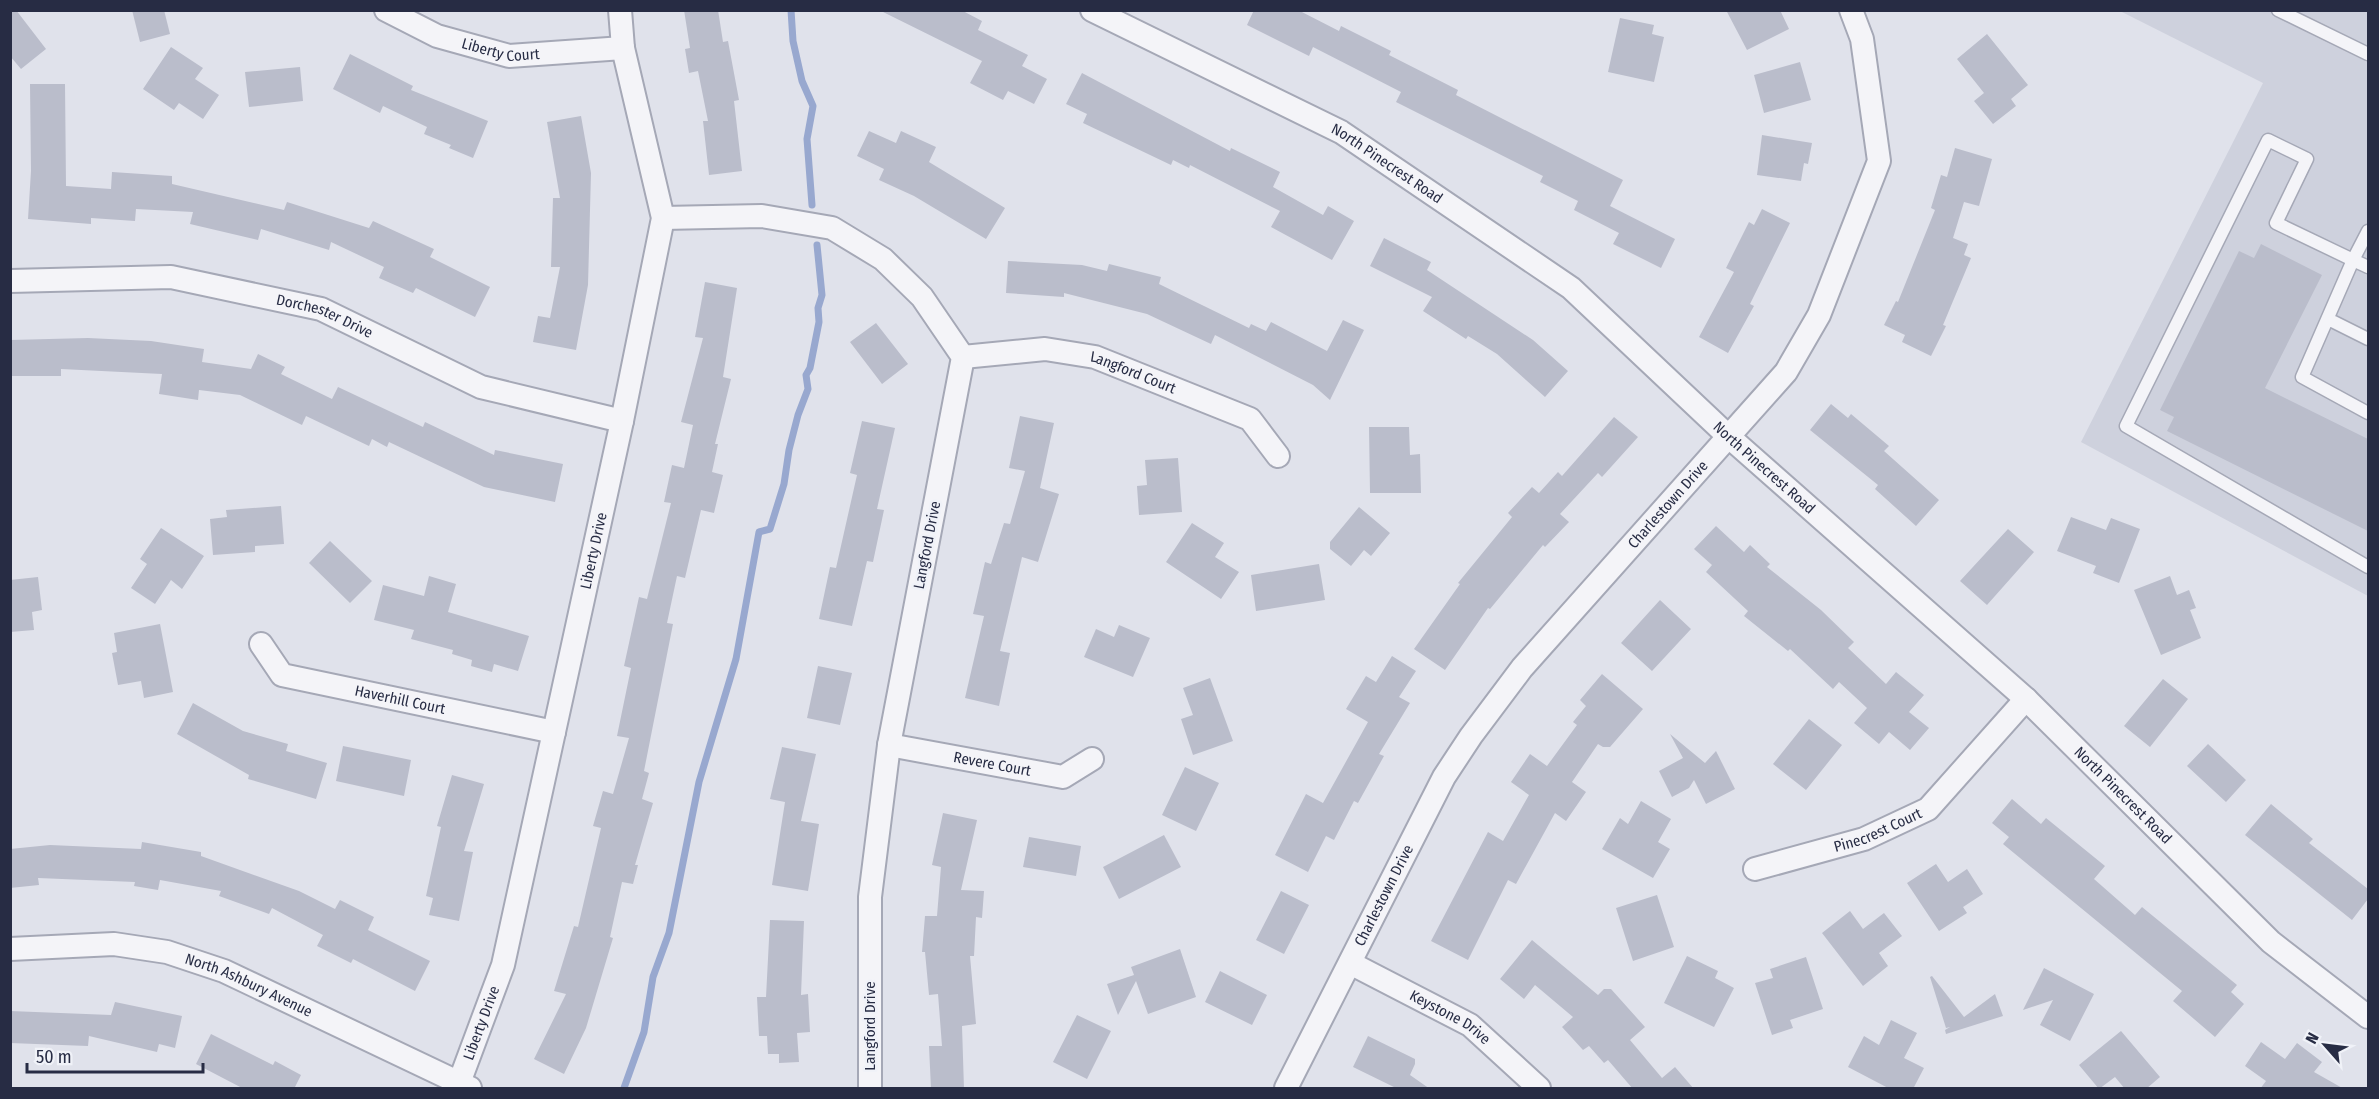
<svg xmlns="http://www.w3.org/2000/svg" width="2379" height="1099" viewBox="0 0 2379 1099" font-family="'Fira Sans Condensed',sans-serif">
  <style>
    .built { fill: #ced1dd }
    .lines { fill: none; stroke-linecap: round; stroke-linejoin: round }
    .stream { stroke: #98a8cf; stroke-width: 7 }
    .building { fill: #babdcb }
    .service-casing { stroke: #a5a8b6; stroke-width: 15 }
    .minor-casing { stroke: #a5a8b6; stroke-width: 26 }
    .service { stroke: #f4f4f8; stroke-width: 12 }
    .minor { stroke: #f4f4f8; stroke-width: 22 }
    .labels { text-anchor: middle; stroke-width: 5; stroke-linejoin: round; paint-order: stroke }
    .street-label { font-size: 15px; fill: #272c44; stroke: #f0f2f8 }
  </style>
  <rect width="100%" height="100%" fill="#e0e2eb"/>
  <path class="built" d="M2120 11H2368V596L2081 442 2263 83Z"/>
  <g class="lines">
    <path class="stream" d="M791 10 793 41 802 81 813 106 807 139 812 205
      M624 1088 644 1032 653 977 669 933 699 782 736 659 759 532 770 529 784 484 789 450 798 415 808 389 806 375 810 368 819 322 818 308 822 295 817 245"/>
  </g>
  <path class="building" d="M10 10H16L46 49 21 69 10 56Z
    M132 10H164L170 34 140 42Z
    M684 10H718L723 42 728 41 739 100 734 101 742 171 709 175 703 121H708L698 71 689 73 685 49 690 48Z
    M879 10H961L982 21 978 30 1028 55 1022 66 1047 79 1034 104 1008 91 1003 100 970 83 982 61Z
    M1254 10H1298L1339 31 1341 26 1391 51 1389 55 1458 90 1456 95 1623 180 1610 206 1675 239 1661 268 1613 244 1619 233 1574 210 1578 201 1540 182 1543 176 1396 102 1401 92 1313 47 1309 56 1247 25Z
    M1726 10H1780L1789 29 1747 50Z
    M1620 18 1654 25 1652 34 1664 37 1654 82 1608 72Z
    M1987 34 2028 85 2011 99 2016 106 1993 124 1974 101 1984 93 1957 59Z
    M171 47 203 68 195 79 219 95 203 119 179 103 174 110 143 89Z
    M350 54 413 86 411 90 488 121 473 158 449 148 451 145 424 134 427 127 383 106 380 113 333 89Z
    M1800 62 1811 100 1764 113 1754 75Z
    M300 67 303 101 249 107 245 72Z
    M1082 73 1230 151 1231 148 1280 172 1273 187 1323 215 1328 206 1354 221 1332 260 1271 227 1280 211 1190 165 1189 168 1173 160 1171 165 1083 123 1087 114 1066 104Z
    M30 84H65L66 186 111 189 112 172 172 176V184L284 210 287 202 369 228 373 221 434 249 430 257 490 287 475 317 416 288 413 293 379 278 384 267 331 242 329 250 261 229 258 240 190 224 193 212 136 209 135 221 91 218V224L28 219 31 171Z
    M581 116 591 173 588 285 576 350 533 342 538 316 550 318 560 267H551L553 198H560L547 122Z
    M869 131 896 143 901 131 936 147 929 162 1005 208 986 239 914 196 879 180 884 169 857 156Z
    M1762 135 1812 143 1808 164 1804 163 1801 181 1757 175Z
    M1955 148 1992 159 1979 206 1964 202 1953 238 1968 244 1964 255 1971 258 1943 325 1946 326 1931 356 1902 342 1905 335 1884 325 1896 301 1898 302 1935 210 1931 208 1941 175 1947 177Z
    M1762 209 1790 223 1750 304 1754 306 1728 353 1699 337 1734 272 1726 268 1749 222 1754 225Z
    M1384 238 1431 262 1427 270 1533 340 1568 371 1545 397 1497 354 1468 336 1466 339 1423 311 1432 297 1370 266Z
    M2261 244 2322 275 2265 388 2368 439V531L2167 431 2174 417 2160 410 2239 251 2254 258Z
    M1008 261 1082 265 1107 271 1109 264 1161 277 1159 284 1249 328 1251 324 1266 331 1271 322 1327 351 1343 320 1364 330 1330 400 1313 385 1215 335 1211 344 1147 314 1064 293V297L1006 293Z
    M705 282 737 288 723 377 731 379 715 444H718L712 472 723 475 714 513 701 510 685 578 677 576 667 623 673 624 644 771 649 773 642 799 653 803 635 865H638L633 884 622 882 610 937 613 938 586 1028 564 1074 534 1059 566 994 554 991 574 926 578 927 601 828 593 826 603 791 613 794 629 738 617 736 631 668 624 666 639 597 647 599 671 503 664 502 672 465 684 468 693 425 681 422 703 338 695 337Z
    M876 323 908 364 882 384 850 342Z
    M88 338 151 341 204 349 202 362 251 369 258 354 285 367 281 374 332 399 338 387 423 427 425 422 494 455 495 450 563 464 555 502 484 487 389 442 387 447 372 439 369 446 306 416 302 425 240 395 199 390 198 400 159 394 162 374 61 369V376H10V340Z
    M1831 404 1848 418 1851 414 1889 446 1884 451 1939 500 1916 526 1875 489 1878 485 1810 430Z
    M1020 416 1054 423 1040 488 1059 494 1038 562 1022 557 1000 651 1010 653 999 706 965 698 984 616 973 614 985 562 991 564 1004 523 1010 524 1025 471 1009 468Z
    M1614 417 1638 437 1602 477 1598 473 1560 514 1569 522 1545 547 1543 545 1490 609 1488 608 1445 670 1414 649 1460 584 1458 583 1512 517 1508 513 1532 487 1539 493 1558 472 1562 476Z
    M862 421 895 428 877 509 884 510 873 562 867 561 852 626 819 619 830 567 836 568 857 475 850 473Z
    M1369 427H1409L1410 455 1420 454 1421 493H1370Z
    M1178 458 1182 512 1139 515 1137 486 1147 485 1145 460Z
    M281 506 284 544 255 546V552L213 555 210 519 227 517 226 510Z
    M1359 507 1390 533 1371 556 1364 550 1351 566 1330 549V542Z
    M2071 517 2106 530 2111 518 2140 529 2119 583 2093 573 2096 566 2057 551Z
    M1192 523 1224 543 1215 557 1239 572 1221 599 1166 562Z
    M1716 526 1744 552 1750 545 1770 564 1767 567 1821 610 1854 642 1848 648 1886 684 1896 672 1924 695 1909 712 1929 728 1910 750 1889 732 1879 744 1854 723 1867 708 1839 682 1833 689 1790 649 1788 651 1744 616 1748 611 1706 572 1712 565 1694 549Z
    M161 528 204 556 182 589 171 580 155 604 131 588 147 564 140 559Z
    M2008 529 2034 552 1987 605 1960 581Z
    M330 541 372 581 350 603 309 563Z
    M1319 564 1325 600 1256 611 1251 575Z
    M429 576 456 584 448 612 529 636 518 671 494 664 492 672 471 666 472 660 452 654 453 650 411 639 414 630 374 620 383 585 424 596Z
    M2170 576 2177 595 2189 590 2196 608 2190 610 2201 638 2161 655 2134 590Z
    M38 577 42 610 32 612 34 630 10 632V580Z
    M1660 600 1691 629 1652 671 1621 643Z
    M160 624 173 692 144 698 141 681 118 685 112 653 117 652 114 633Z
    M1119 625 1150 638 1133 677 1084 657 1096 629 1114 637Z
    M1392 656 1416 671 1399 697 1410 703 1379 754 1384 756 1358 803 1354 801 1334 840 1326 836 1308 872 1275 855 1306 794 1323 803 1368 722 1346 709 1366 676 1376 682Z
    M818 666 852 673 840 725 807 718Z
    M1602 674 1643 709 1610 747H1603L1598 744 1572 782 1586 792 1566 821 1555 813 1516 884 1508 880 1468 960 1431 941 1488 832 1503 841 1529 795 1511 782 1530 754 1547 766 1577 725 1573 722 1586 706 1580 700Z
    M1210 678 1233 741 1193 755 1181 719 1193 715 1183 688Z
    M2163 679 2188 699 2150 747 2124 726Z
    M193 703 243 731 288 744 286 751 327 763 316 799 248 779 249 775 177 734Z
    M1809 719 1842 745 1806 790 1773 764Z
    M1670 734 1705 763 1716 751 1735 789 1706 804 1694 780 1689 788 1672 797 1659 771 1683 758Z
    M2208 744 2246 780 2226 802 2187 766Z
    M343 746 411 760 404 796 336 781Z
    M782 747 816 754 801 821 819 824 808 891 772 885 785 802 770 799Z
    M1185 767 1219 783 1196 831 1162 815Z
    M452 775 484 784 464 851 473 852 459 921 429 915 433 898 426 896 441 827 437 826Z
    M2012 799 2041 824 2046 818 2105 866 2094 879 2135 915 2142 907 2237 985 2231 992 2244 1004 2215 1037 2173 1001 2182 991 2003 844 2009 837 1992 823Z
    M1641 801 1671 819 1658 842 1670 849 1653 878 1602 849 1620 818 1628 824Z
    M2271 804 2313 839 2309 843 2368 889V899L2352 920 2245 835Z
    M943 813 977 820 961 890 984 891 982 918 976 917 974 956H970L976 1024 962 1026 964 1089H931L929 1046H942L938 994 929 995 925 952H922L925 916H937L941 867 932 865Z
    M1164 835 1181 867 1119 899 1103 867Z
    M1029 837 1081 846 1076 876 1023 867Z
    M142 842 201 852V856L299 891 335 909 340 900 374 917 368 930 430 961 415 991 353 959 351 963 317 946 323 935 272 908 269 914 219 896 221 891 160 880 158 890 134 886 135 882 38 878 39 885 10 888V849L50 845 141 849Z
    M1936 864 1948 882 1967 869 1983 894 1963 907 1967 913 1939 931 1907 883Z
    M1281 891 1309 905 1284 954 1256 940Z
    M1657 895 1674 947 1633 961 1616 908Z
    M1850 911 1863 929 1884 913 1902 936 1879 953 1888 966 1863 986 1822 933Z
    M770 920 804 921 801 995 808 994 810 1032 797 1033 799 1062 779 1063V1054H768L767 1036H759L757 997H766Z
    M1532 940 1598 995 1604 989H1611L1645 1027 1630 1040 1662 1078 1675 1067 1694 1089H1633L1608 1060 1604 1063 1589 1046 1583 1050 1562 1027 1573 1017 1535 985 1524 999 1500 979Z
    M1180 949 1196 997 1148 1014 1136 981 1118 1015 1107 984 1134 975 1131 967Z
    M1687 956 1718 971 1715 978 1734 988 1714 1027 1664 1003Z
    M1806 957 1823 1009 1790 1020 1793 1028 1772 1035 1755 983 1773 978 1770 969Z
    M2044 968 2094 994 2070 1041 2040 1025 2053 1000 2023 1010Z
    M1220 971 1267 995 1252 1025 1205 1002Z
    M1932 976 1964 1017 1995 994 2003 1016 1946 1034 1945 1030 1950 1027 1946 1028 1930 977Z
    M115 1002 182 1016 175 1048 159 1044 157 1052 89 1036 88 1046 10 1043V1011L111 1015Z
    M1077 1015 1111 1031 1087 1079 1053 1062Z
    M1891 1020 1917 1033 1904 1058 1924 1068 1913 1089H1890L1848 1067 1864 1036 1879 1045Z
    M2121 1031 2160 1077 2146 1089H2125L2115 1077 2099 1089 2079 1065Z
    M211 1034 273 1065 275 1061 301 1075 294 1089H244L196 1064Z
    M1368 1036 1415 1059V1064L1410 1075 1430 1089H1398L1353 1067Z
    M2261 1042 2285 1059 2297 1043 2322 1062 2314 1072 2344 1089H2260L2266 1081 2245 1066Z"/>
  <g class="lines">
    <g class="service-casing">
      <path id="service" d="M2278 10 2368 54
        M2368 231 2353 260 2276 223 2307 159 2268 140 2126 426 2368 567
        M2368 267 2353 260 2302 377 2368 413
        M2328 319 2368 339"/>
    </g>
    <g class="minor-casing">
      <g id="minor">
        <path id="s1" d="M386 10 437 36 509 56 623 48"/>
        <path id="s2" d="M1092 10 1341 132 1571 288 1728 436 2026 699 2271 942 2368 1017"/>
        <path d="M663 218 762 216 832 228 883 259 922 297 963 357 889 745 870 897V1088"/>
        <path id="s3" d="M10 281 171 277 321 309 481 387 622 421"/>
        <path id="s4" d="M963 357 1045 349 1095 357 1250 419 1278 456"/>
        <path id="s5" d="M261 644 282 675 554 732"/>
        <path id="s6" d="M889 745 1063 777 1092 759"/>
        <path id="s7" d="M1755 869 1864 839 1928 809 2026 699"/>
        <path id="s8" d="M10 949 114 944 167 952 224 971 470 1088"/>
        <path id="s9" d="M1350 963 1470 1025 1539 1088"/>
        <path id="s10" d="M459 1083 503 965 622 421 663 218 623 48 620 10"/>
        <path id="s11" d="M1286 1088 1444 777 1471 736 1522 668 1786 372 1819 315 1879 161 1862 39 1851 10"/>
      </g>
    </g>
    <use href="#service" class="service"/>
    <use href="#minor" class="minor"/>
  </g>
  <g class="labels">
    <g class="street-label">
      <text dy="5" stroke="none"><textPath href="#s1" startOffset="123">Liberty Court</textPath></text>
      <text dy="5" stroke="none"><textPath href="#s2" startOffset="333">North Pinecrest Road</textPath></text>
      <text dy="5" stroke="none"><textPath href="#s3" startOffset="320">Dorchester Drive</textPath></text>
      <text dy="5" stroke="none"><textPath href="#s4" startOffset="174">Langford Court</textPath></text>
      <text dy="5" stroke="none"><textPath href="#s2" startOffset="819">North Pinecrest Road</textPath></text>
      <text dy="5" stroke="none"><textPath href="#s11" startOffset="702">Charlestown Drive</textPath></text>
      <text transform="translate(927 545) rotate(-79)" y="5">Langford Drive</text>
      <text dy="5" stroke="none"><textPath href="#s10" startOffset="550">Liberty Drive</textPath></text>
      <text dy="5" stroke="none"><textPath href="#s5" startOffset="158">Haverhill Court</textPath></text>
      <text dy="5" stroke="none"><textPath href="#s6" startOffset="105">Revere Court</textPath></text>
      <text dy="5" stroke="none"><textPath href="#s2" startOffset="1305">North Pinecrest Road</textPath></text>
      <text dy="5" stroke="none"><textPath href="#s7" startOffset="129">Pinecrest Court</textPath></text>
      <text dy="5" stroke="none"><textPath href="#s11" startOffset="216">Charlestown Drive</textPath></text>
      <text dy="5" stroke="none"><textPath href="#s8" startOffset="246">North Ashbury Avenue</textPath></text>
      <text dy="5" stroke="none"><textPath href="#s9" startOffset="114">Keystone Drive</textPath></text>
      <text dy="5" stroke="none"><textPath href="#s10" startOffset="64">Liberty Drive</textPath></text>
      <text transform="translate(870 1026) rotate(-90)" y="5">Langford Drive</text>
    </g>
  </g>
  <rect width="2379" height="1099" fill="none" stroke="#272c44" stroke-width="24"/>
  <g transform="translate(2325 1045) rotate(298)" stroke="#f0f2f8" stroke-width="4.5" paint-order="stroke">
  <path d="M0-4.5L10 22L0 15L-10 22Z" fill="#272c44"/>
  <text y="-9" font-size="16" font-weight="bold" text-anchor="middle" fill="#272c44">N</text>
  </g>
  <path d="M27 1063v9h176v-9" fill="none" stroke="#272c44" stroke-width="3"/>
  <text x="36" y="1063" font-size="18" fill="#272c44" stroke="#f0f2f8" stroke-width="4.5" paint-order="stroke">50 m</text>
</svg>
